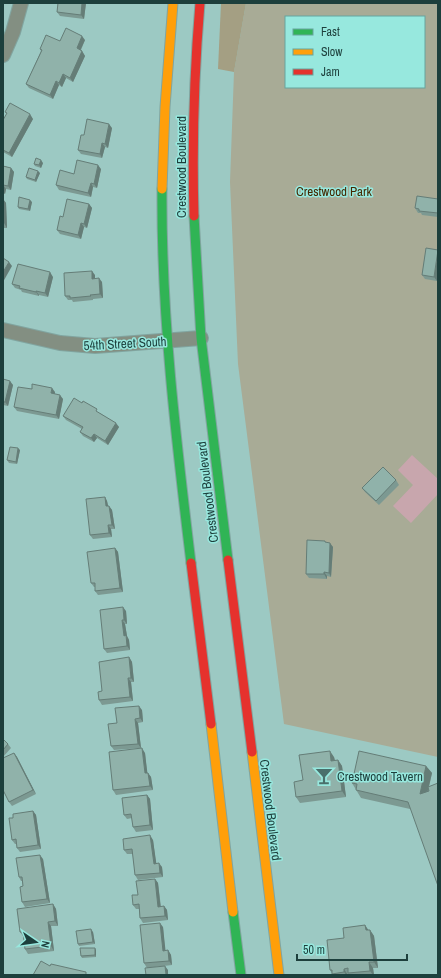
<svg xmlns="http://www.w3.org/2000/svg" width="441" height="978" viewBox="0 0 441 978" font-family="'Archivo Narrow',sans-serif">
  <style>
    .green { fill: #a8ab96; fill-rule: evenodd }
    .forest { fill: #a49f83 }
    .water { fill: #c8a6ad }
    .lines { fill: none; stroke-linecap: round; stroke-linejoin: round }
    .street-casing { stroke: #81a5a0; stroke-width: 16 }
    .fast-casing { stroke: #81a5a0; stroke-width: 11 }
    .slow-casing { stroke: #81a5a0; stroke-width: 11 }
    .jam-casing { stroke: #81a5a0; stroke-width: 11 }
    .street { stroke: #838f82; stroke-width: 14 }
    .fast { stroke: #30b455; stroke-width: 9 }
    .slow { stroke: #ff9f0a; stroke-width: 9 }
    .jam { stroke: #e5322d; stroke-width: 9 }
    .wall { fill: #7c9992 }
    .shaded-wall { fill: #657d77 }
    .building { fill: #90b2aa; stroke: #657d77 }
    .labels { text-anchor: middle; stroke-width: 3; stroke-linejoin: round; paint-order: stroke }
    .street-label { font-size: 13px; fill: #1d3f3c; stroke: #97e8de }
    .park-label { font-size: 13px; fill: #452700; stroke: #97e8de }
    .poi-label { font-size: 13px; fill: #1d3f3c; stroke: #97e8de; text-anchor: start }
  </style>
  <rect width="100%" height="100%" fill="#9cc9c3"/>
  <path class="green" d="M246 3H438V757L284 724 238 364 230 182 234 72ZM286 17H424V87H286Z"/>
  <path class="forest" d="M221 3H246L234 72 218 69Z"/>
  <path class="water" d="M412 455 438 479V494L411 523 393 506 413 485 398 470Z"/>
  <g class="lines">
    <g class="street-casing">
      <path id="street" d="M3 55 13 32 21 3
        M3 330 60 343 95 346 201 338"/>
    </g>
    <g class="fast-casing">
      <path id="fast" d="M162 189C161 314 176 439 191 563
        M194 216 201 338 228 560
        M233 912 241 975"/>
    </g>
    <g class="slow-casing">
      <path id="slow" d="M162 189 165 107 173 3
        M211 724 233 912
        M252 752 279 975"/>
    </g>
    <g class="jam-casing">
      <path id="jam" d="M194 216C192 145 194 74 200 3
        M228 560 252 752
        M191 563 211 724"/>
    </g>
    <use href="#street" class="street"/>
    <use href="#fast" class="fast"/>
    <use href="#slow" class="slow"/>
    <use href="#jam" class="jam"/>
  </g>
  <path class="wall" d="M58 3H86L84 19 60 16 57 12Z
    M85 40 81 50 82 51 85 56 73 82 66 78 62 87 59 85 53 99 29 88 26 84 41 51 40 49 60 41Z
    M5 112 33 119 12 157 3 152V120L7 114Z
    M112 128 108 148 105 147 102 158 81 154 78 150 84 135Z
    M43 163 41 168 35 166 34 164Z
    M3 166 11 168 14 172 11 190 6 189 5 194 3 193Z
    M101 169 97 188 93 187 91 197 59 190 56 185 74 174Z
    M40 173 36 182 27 179 26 177Z
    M3 199 6 203 7 228H3Z
    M438 199V217L422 215 421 213H418L415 208Z
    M32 202 30 211 19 209 18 207Z
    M89 204 92 208 87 228 84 227 81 239 60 234 57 230 63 217Z
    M426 248 437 281 425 279 422 275Z
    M95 275V278L102 282 103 298 93 299V300L73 302 72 300H68L65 296Z
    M53 277 48 297 39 295V296L22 292 21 290 15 288 12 284Z
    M3 379 13 385 8 406 3 405Z
    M32 389 55 392V394L63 399 59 419 17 411 14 407Z
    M100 413 119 427 108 445 97 438 94 442 83 436 80 432 82 429 66 420 63 416Z
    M20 450 17 464 9 463 7 460Z
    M396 480 399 485 379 505 365 492 362 488Z
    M105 497 107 501 108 506H109L112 510 115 529H111L112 537 93 539 90 535Z
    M327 542 333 547 331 577 327 576V579L309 578 306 574Z
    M115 548 118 552 123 592 98 595 95 591V587H94L91 583Z
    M126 611 127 624H125L127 636 129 640 130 650 107 653 104 649Z
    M129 657 132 662 134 682H131L133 701 102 705 99 700 102 691Z
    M142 710 143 722 138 723 141 748 114 750 111 746 117 723Z
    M3 739 8 744 11 748 3 757Z
    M14 753 17 757 36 794 12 806 9 802Z
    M145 753 147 773H148L151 777 153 790 116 795 113 790Z
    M334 757 335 760H338L342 766 346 797 300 803 296 797 303 780Z
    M426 766 432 773 429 787 438 783 410 809 361 798 352 783Z
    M147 795 150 799 153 830 136 832 133 827 132 818 127 819 124 815Z
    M33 811 36 815 41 849 20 852 17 848V844H15L12 840 13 818Z
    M153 840 156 864 162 867 163 877 138 880 135 875 133 854H127L124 850Z
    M43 859 50 903 25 907 22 902 23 886 22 881H21L19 877Z
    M155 879 158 883 161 907 164 906 167 910 168 920 143 923 140 918 139 909H136L133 905 138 895Z
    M53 904 56 909 58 926H51L54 951 28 954 25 949 24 936H23L20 932Z
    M365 925 368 930H370L374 936 378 968H373L374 975H333L330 970 344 938Z
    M163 927 165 951 168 950 171 955 172 965 147 968 144 963Z
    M93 932 95 944 79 946 78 944Z
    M96 950V957L82 958 81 956Z"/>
  <path class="shaded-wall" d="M82 3H86L84 19 81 15Z
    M82 36 85 40 79 53 77 48Z
    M82 51 85 56 73 82 70 78Z
    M63 74 66 78 62 87 59 83Z
    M56 81 59 85 53 99 50 95Z
    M30 114 33 119 12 157 9 153Z
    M109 124 112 128 108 148 105 144Z
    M102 143 105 147 102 158 100 154Z
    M41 160 43 163 41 168 39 165Z
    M98 165 101 169 97 188 94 184Z
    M11 168 14 172 11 190 8 186Z
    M38 171 40 173 36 182 35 180Z
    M91 183 93 187 91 197 88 193Z
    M3 185 6 189 5 194 3 191Z
    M3 199 6 203 7 228 4 223Z
    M30 200 32 202 30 211 28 209Z
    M89 204 92 208 87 228 84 224Z
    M81 223 84 227 81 239 78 235Z
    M438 250V272L437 281 434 277Z
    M9 262 12 266 3 282V272Z
    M92 271 95 275V283L92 279Z
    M50 272 53 277 48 297 45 293Z
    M99 278 102 282 103 298 100 294Z
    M36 291 39 295V296L36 292Z
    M10 381 13 385 8 406 5 402Z
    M52 388 55 392 54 397 51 393Z
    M60 395 63 399 59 419 56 415Z
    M116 423 119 427 108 445 105 441Z
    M94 434 97 438 94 442 91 438Z
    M18 448 20 450 17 464 16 462Z
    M105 497 107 501 109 510 106 506Z
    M109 506 112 510 115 529 112 525Z
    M108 525 111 529 112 537 109 533Z
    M330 543 333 547 331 577 329 573Z
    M115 548 118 552 123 592 120 588Z
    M324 572 327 576V579L324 574Z
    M123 607 126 611 127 624 124 620Z
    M122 620 125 624 127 636 129 640 130 650 127 646 124 636Z
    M129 657 132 662 134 682 131 678Z
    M128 678 131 682 133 701 130 697Z
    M139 706 142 710 143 722 140 718Z
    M135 719 138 723 141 748 138 744Z
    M142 748 145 753 148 778 145 773Z
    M330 751 334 757 336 767 331 761Z
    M14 753 17 757 36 794 33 790Z
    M338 760 342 766 346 797 342 791Z
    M426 766 432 773 425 802 420 794Z
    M148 773 151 777 153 790 150 786Z
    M147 795 150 799 153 830 150 825Z
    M33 811 36 815 41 849 38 845Z
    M150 835 153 840 157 868 154 864Z
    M40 855 43 859 50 903 47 899Z
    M159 863 162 867 163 877 160 873Z
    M155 879 158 883 161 911 158 907Z
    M53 904 56 909 58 926 55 921Z
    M164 906 167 910 168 920 165 916Z
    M48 922 51 926 54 951 51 946Z
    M160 923 163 927 166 955 163 951Z
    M365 925 369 931 366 930Z
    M91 929 93 932 95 944 93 942Z
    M370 930 374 936 378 968 374 962Z
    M95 948 96 950V957L95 955Z
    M168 950 171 955 172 965 169 961Z
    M369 962 373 968 374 975H373L370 971Z
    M165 966 168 970V975H166Z
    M344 969 348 975H346L344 972Z"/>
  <path class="building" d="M58 3H82L81 15 57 12Z
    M66 28 82 36 77 48 82 51 70 78 63 74 59 83 56 81 50 95 26 84 42 50 40 49 46 35 60 41Z
    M10 103 30 114 9 153 3 150V120L7 113 5 112Z
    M87 119 109 124 105 144 102 143 100 154 78 150 81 135H84Z
    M36 158 41 160 39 165 34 164Z
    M77 160 98 165 94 184 91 183 88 193 56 185 60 170 74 174Z
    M3 166 11 168 8 186 3 185Z
    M29 168 38 171 35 180 26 177Z
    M417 196 438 199V213L419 211V209L415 208Z
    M19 197 30 200 28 209 18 207Z
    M67 199 89 204 84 224 81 223 78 235 57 230 60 216 63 217Z
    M3 202 4 223H3Z
    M426 248 438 250 434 277 422 275Z
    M3 258 9 262 3 272Z
    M18 264 50 272 45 293 36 291V292L19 288 20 286 12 284Z
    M92 271V279L99 278 100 294 90 295 91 296 70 298V296H65L64 273Z
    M3 379 10 381 5 402H3Z
    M32 384 52 388 51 393 60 395 56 415 14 407 18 387 32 389Z
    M74 398 82 403 83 401 97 409 96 411 116 423 105 441 94 434 91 438 80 432 83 427 63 416Z
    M10 447 18 448 16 462 7 460Z
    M383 467 396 480 376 501 362 488Z
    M105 497 106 506H109L112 525H108L109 533 90 535 86 499Z
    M307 540 325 541V542L330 543 329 573 324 572V574H306Z
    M115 548 120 588 95 591V583H91L87 552Z
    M123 607 124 620H122L124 636 126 635 127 646 104 649 100 610Z
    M129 657 131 678H128L130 697 99 700 98 692 102 691 99 662Z
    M139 706 140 718 135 719 138 744 111 746 108 724 117 723 115 708Z
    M3 739 8 744 3 750Z
    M142 748 145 773H148L150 786 113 790 109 752Z
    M330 751 331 761 338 760 342 791 296 797 294 782 303 780 299 755Z
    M359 751 426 766 420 794 429 791 428 787 438 783V886L408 802 356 790 357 784 352 783Z
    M14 753 33 790 9 802 3 790V758Z
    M147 795 150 825 133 827 131 814 124 815 122 798Z
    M33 811 38 845 17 848 16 839 12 840 9 818H13V814Z
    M150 835 154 864 159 863 160 873 135 875 132 849 124 850 123 839Z
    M40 855 47 899 22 902 20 887 23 886 22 877H19L16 858Z
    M155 879 158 907 164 906 165 916 140 918 139 904 133 905 132 895H138L136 881Z
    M53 904 55 921 48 922 51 946 25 949 23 932H20L17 909Z
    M160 923 163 951 168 950 169 961 144 963 140 925Z
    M365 925 366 930H370L374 962H369L370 971 348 973V968L344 969V972L332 974V970H330L327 940 344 938 343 928Z
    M91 929 93 942 78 944 76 931Z
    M80 948H95V955L81 956Z
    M41 961 50 966 51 964 86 972V975H33Z
    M165 966 166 975H146L145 968Z"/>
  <defs>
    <g id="bar-bare" transform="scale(1.38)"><path d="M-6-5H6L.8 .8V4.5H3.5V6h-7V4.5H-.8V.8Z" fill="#496f6b" stroke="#97e8de" stroke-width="2.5" paint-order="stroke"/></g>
  </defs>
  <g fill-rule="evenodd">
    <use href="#bar-bare" x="324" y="776"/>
  </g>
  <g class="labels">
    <g class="street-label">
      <text transform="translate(181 167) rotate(-90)" y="5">Crestwood Boulevard</text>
      <text transform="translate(125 343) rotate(-3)" y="5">54th Street South</text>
      <text transform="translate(207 492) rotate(-97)" y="5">Crestwood Boulevard</text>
      <text transform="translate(271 810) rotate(83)" y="5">Crestwood Boulevard</text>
    </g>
    <g class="park-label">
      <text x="334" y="196">Crestwood Park</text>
    </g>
    <g class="poi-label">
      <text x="337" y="781">Crestwood Tavern</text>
    </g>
  </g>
  <rect width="441" height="978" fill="none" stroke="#1d3f3c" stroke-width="8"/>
  <rect x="285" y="16" width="140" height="72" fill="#97e8de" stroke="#66a49d"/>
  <rect x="293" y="29" width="20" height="6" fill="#30b455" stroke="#66a49d"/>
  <text x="321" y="36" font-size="12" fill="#1d3f3c">Fast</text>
  <rect x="293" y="49" width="20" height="6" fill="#ff9f0a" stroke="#66a49d"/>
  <text x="321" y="56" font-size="12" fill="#1d3f3c">Slow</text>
  <rect x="293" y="69" width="20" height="6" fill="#e5322d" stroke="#66a49d"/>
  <text x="321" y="76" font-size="12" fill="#1d3f3c">Jam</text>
  <g transform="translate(36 942) rotate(103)" stroke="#97e8de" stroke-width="3" paint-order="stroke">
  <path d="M0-3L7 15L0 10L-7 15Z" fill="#1d3f3c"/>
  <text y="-6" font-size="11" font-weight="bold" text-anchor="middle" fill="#1d3f3c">N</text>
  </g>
  <path d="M297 954v6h110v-6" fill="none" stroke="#1d3f3c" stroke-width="2"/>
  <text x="303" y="954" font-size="12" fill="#1d3f3c" stroke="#97e8de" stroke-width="3" paint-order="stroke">50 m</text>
</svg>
